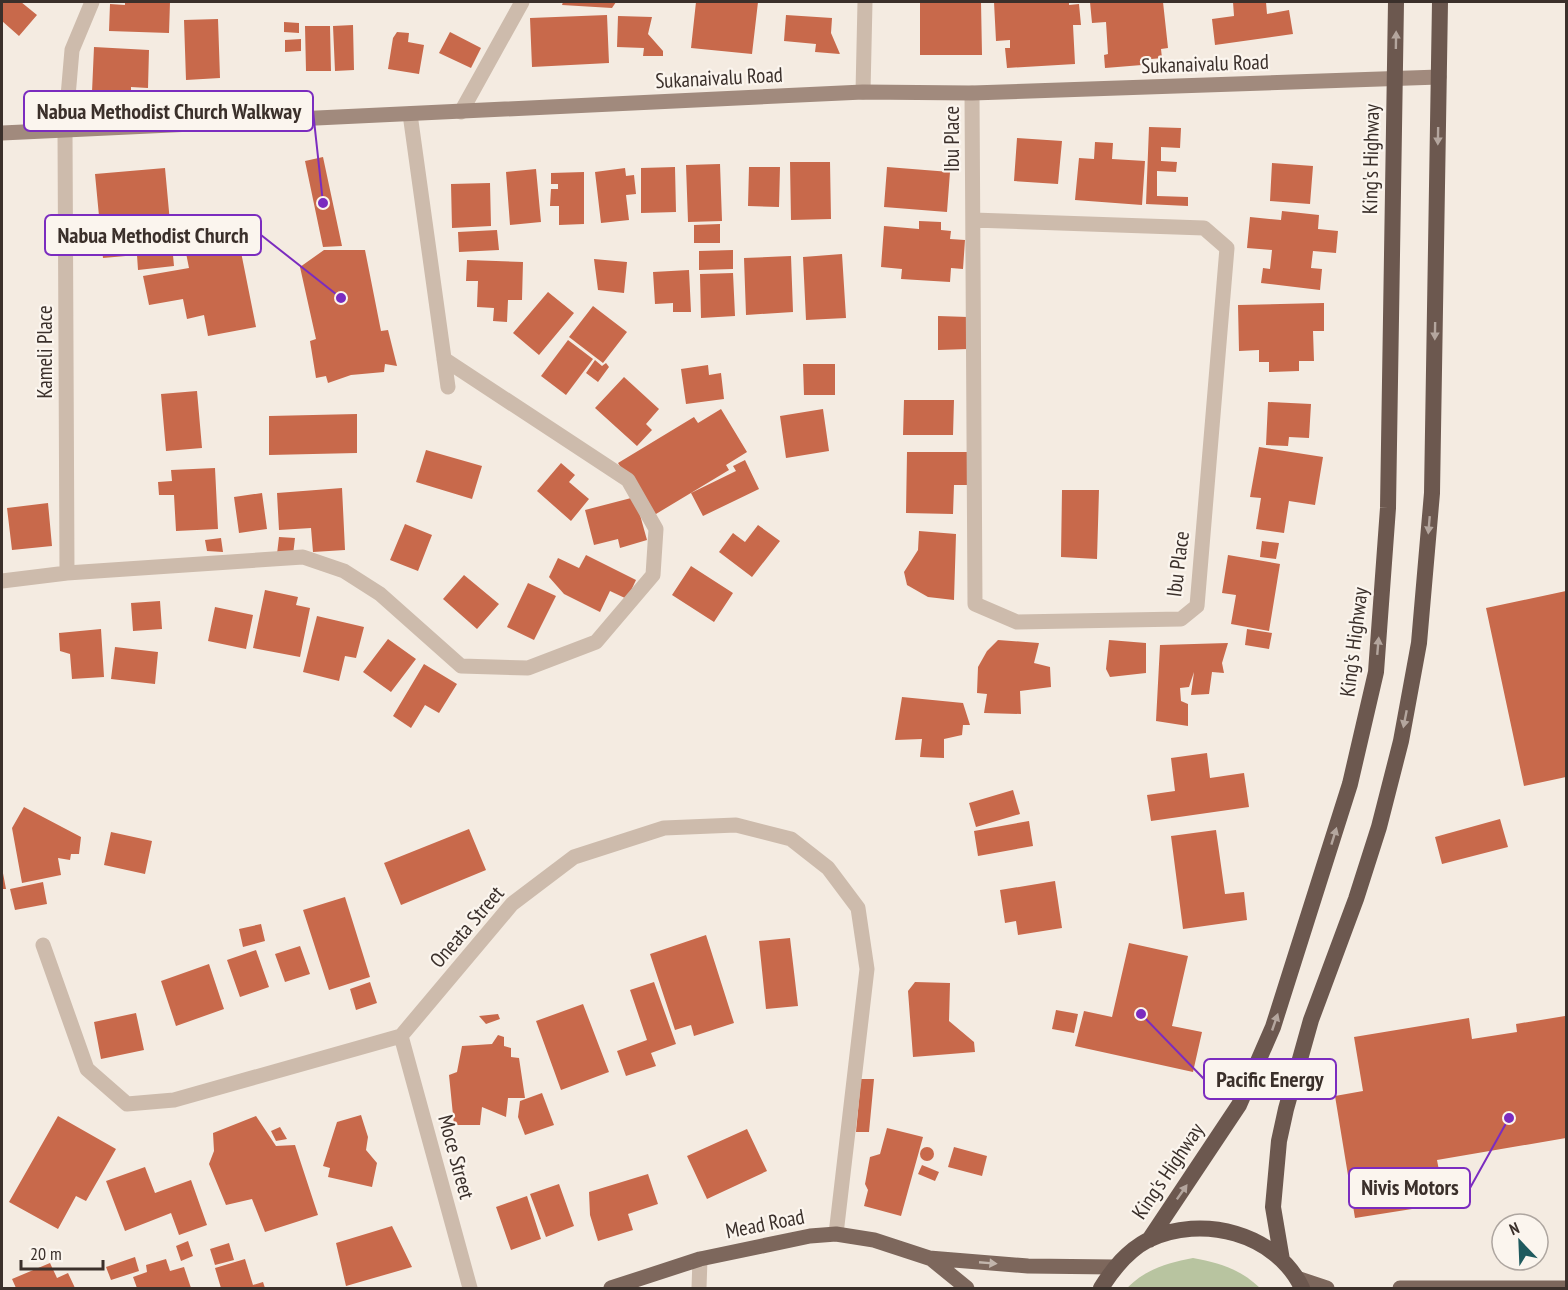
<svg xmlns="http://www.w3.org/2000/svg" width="1568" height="1290" viewBox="0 0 1568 1290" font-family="'PT Sans Narrow',sans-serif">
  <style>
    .green { fill: #b8c4a0 }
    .building { fill: #c8694b }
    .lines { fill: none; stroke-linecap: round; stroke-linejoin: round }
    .minor { stroke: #cdbbac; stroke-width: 15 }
    .secondary { stroke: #a18a7d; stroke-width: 15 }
    .primary { stroke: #7d675c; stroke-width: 15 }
    .trunk { stroke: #6c584f; stroke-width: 16 }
    .oneway { fill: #b4a69e }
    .oneway2 { fill: #c2b5ac }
    .labels { text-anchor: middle; stroke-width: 4.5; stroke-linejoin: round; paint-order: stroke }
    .street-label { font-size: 21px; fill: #3b302b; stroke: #fbf5ee }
    .leader { fill: none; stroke: #7b2cbf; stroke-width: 2 }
    .callout-dot { fill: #7b2cbf; stroke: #fbf5ee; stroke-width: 2 }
    .callout { fill: #fbf5ee; stroke: #7b2cbf; stroke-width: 2 }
    .callout-label { font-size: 22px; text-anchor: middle; font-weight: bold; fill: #3b302b }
  </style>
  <rect width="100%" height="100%" fill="#f4ebe1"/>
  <path class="green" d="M1193 1258C1220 1263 1240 1269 1260 1288H1127C1146 1269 1167 1263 1193 1258Z"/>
  <path class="building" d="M2 2H21L37 15 19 36 2 21Z
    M125 2H170L169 33 109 31 110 4 125 5Z
    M563 2H616L612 8 562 5Z
    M696 2H758L752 54 691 48Z
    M920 2H981L982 55H920Z
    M994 2H1069V5L1079 4 1081 25H1073L1075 64 1007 68 1005 48H1010V40L996 41Z
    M1090 2H1163L1168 48 1161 49 1162 58 1141 60 1142 65 1105 68 1104 55 1108 54 1106 22 1092 23Z
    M1233 2H1266L1267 14 1289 10 1293 34 1215 45 1212 19 1234 16Z
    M607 15 609 63 532 67 530 18Z
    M786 15 832 18 831 33 840 54 815 52 816 44 784 41Z
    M618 16 652 17 648 34 663 51V56H643L644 48 617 47Z
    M218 19 220 78 186 80 184 20Z
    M284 22 299 23V33L284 32Z
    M353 25 354 70 335 71 333 26Z
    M305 26H330L331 71H306Z
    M397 32 409 33 408 42 424 45 419 74 388 69 393 38Z
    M450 32 481 48 471 68 439 53Z
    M301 39V51L285 52V40Z
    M94 47 149 50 148 88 131 87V93L92 92Z
    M1149 127 1181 128 1180 148 1161 147V161L1177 162 1176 172 1157 171V196L1188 197V206L1146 204Z
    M1017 138 1062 141 1058 184 1014 181Z
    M1095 142 1113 143 1112 159 1145 161 1142 205 1075 200 1079 158 1094 159Z
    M323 157 342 246 323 247 305 161Z
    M790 162H830L831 219 791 220Z
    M1272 163 1313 166 1310 204 1270 201Z
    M720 164 722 221 688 222 686 165Z
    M675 167 676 212 641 213V168Z
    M749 167H780L779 207 748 206Z
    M887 167 950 172 947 212 884 207Z
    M165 168 174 266 138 270 137 255 103 258 95 174Z
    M625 168 626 176 634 175 636 194 626 195 629 220 601 223 595 172Z
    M536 169 541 222 510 225 506 172Z
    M584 172V224L559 225V206H550L551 189H558V184H551V173Z
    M490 183 491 226 452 228 451 184Z
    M1282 211 1319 215 1318 229 1338 231 1336 253 1313 251 1311 268 1322 269 1320 290 1261 283 1263 268 1270 269 1272 250 1247 248 1250 217 1281 220Z
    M919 221 941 222V230L951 231 950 239 965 240 963 269 951 268 950 282 901 279 902 269 881 267 884 226 919 229Z
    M720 224V243H694V225Z
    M497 230 499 250 459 252 458 232Z
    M239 242 256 327 208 336 204 315 187 319 183 299 149 305 143 276 189 268 186 253Z
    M324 250H365L381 331 388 330 397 366 385 364 384 372 351 375 328 383 326 376 316 378 310 341 316 339 300 267Z
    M733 250V269L699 270V251Z
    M842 254 846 318 806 320 803 257Z
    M791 256 793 312 746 315 744 258Z
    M594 259 627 262 624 293 598 290Z
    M467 260 523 262 522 300H508L507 322 493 321 494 308 477 307 478 281H466Z
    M689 270 691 312H673V303L655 304 653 272Z
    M733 273 735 316 701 318 700 274Z
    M548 292 574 313 539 355 513 333Z
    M1324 303V331H1313L1314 361H1299V371L1269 372V362H1259V350L1239 351 1238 305Z
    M593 306 627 332 603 363 569 337Z
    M938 316 968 317V349L938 350Z
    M568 340 593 359 566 395 541 376Z
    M595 360 602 366 606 363 609 367 598 382 586 373Z
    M803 364H835V395H804Z
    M708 365 709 375 721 373 724 399 686 404 681 369Z
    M624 377 659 409 646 424 652 430 637 446 595 408Z
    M197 391 202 448 166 451 161 394Z
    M904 400H954L953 435H903Z
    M1268 402 1311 404 1309 438 1289 437 1288 446 1266 445Z
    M721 409 747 452 726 465 729 470 651 517 618 463 694 417 698 423Z
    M823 409 829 451 786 458 780 416Z
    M357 414V453L269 455V416Z
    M1259 447 1323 457 1315 505 1289 501 1284 533 1256 529 1261 498 1250 497Z
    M426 450 482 466 472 499 416 482Z
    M907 452H968V485H954L953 514 906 513Z
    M745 460 759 489 703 516 691 493 736 471 733 466Z
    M561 463 575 475 569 482 589 499 571 521 537 491Z
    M215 468 218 529 176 531 174 495H159L158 482 172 481 171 470Z
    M342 488 345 550 313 552 311 528 279 530 277 493Z
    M1062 490H1099L1097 559 1061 557Z
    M262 493 267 529 239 533 234 497Z
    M635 497 647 540 620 548 618 539 594 545 585 510Z
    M48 503 52 546 12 550 7 508Z
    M405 524 432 535 418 571 390 560Z
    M758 525 780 541 752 577 719 552 733 533 745 542Z
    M919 531 956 534 954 600 928 597 907 585 904 572 918 550Z
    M279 537 295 538 293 555 277 554Z
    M221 538 223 552 207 551 205 540Z
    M1262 541 1279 543 1276 559 1260 557Z
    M586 555 636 580 627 599 610 591 600 612 564 594 549 577 558 558 579 568Z
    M1228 555 1280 564 1269 631 1231 624 1236 595 1222 593Z
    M691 566 733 593 714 622 672 595Z
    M464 575 499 604 477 629 443 599Z
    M528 583 556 596 534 640 507 627Z
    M265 590 298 597 296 605 310 608 300 657 253 648Z
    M1566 591V777L1524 786 1486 608Z
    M160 601 162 629 133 631 131 603Z
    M215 607 253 615 246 649 208 641Z
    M317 616 364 627 356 658 345 656 339 681 303 672Z
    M101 629 104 677 72 679 70 654 60 651 59 633Z
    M1247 629 1272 633 1269 649 1245 645Z
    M388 639 416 659 391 692 363 672Z
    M998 640 1039 643 1034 663 1050 667 1051 687 1020 691 1021 714 984 713 987 694 977 693 978 667 987 651Z
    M1109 640 1146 643V673L1110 677 1106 669Z
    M1228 643 1222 663 1224 673 1212 672 1209 694 1191 695 1194 672 1189 687 1180 688 1181 701 1188 704V726L1156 721 1160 645Z
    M115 647 158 652 155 684 111 679Z
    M424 664 457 684 439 713 425 705 411 728 393 716Z
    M902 697 963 703 970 725H963L962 735 944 739V758L920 757 922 739 895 740Z
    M1207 753 1210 778 1244 773 1249 807 1151 821 1147 795 1175 791 1171 758Z
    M1013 790 1020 814 976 827 969 803Z
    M24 807 81 837 79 854H71L70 860 58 858 61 875 22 883 12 828Z
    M1500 819 1508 847 1442 864 1435 837Z
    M1029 821 1033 846 978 856 974 831Z
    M469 829 486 870 401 905 384 863Z
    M1216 830 1225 894 1244 892 1247 920 1183 929 1171 836Z
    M111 832 152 841 145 874 104 865Z
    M2 868 6 889H2Z
    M1055 881 1062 928 1018 935 1016 921 1005 923 1000 890Z
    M43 882 47 904 15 910 10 889Z
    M345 897 370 977 329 990 303 910Z
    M261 924 265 941 243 947 239 929Z
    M706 935 734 1023 694 1036 691 1025 675 1030 650 954Z
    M790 938 798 1006 766 1009 759 941Z
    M1129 943 1188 956 1172 1026 1202 1032 1193 1072 1075 1046 1084 1011 1112 1017Z
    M300 946 310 974 285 982 275 954Z
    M256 950 269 987 240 997 227 960Z
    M209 964 224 1009 176 1026 161 981Z
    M370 982 377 1003 356 1010 350 989Z
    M654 982 676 1044 651 1053 656 1066 626 1076 617 1051 647 1040 630 990Z
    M915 982 950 983 949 1021 974 1042 975 1052 913 1057 908 991Z
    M583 1004 609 1072 561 1090 536 1021Z
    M1056 1010 1078 1014 1074 1033 1052 1029Z
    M136 1013 144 1050 101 1059 94 1022Z
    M498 1014 500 1019 486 1024 479 1016Z
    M1565 1016 1566 1138 1437 1160 1442 1186 1409 1192 1412 1209 1355 1218 1335 1096 1363 1091 1354 1037 1469 1018 1472 1039 1517 1032 1516 1024Z
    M498 1035 504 1037V1046L511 1048V1057L519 1058 525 1098H508L506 1117 482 1107 480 1125H454L449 1075 457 1072 462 1046 492 1044Z
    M861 1079H874L869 1132H856Z
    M542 1093 554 1125 525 1135 518 1117 520 1101Z
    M361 1115 368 1137 366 1150 377 1163 372 1187 328 1177 330 1168 323 1166 337 1122Z
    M58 1116 116 1149 86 1201 76 1196 58 1229 9 1202Z
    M256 1116 276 1146 295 1145 318 1215 265 1232 252 1199 226 1205 209 1164 214 1151 213 1133Z
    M280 1127 287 1139 276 1141 271 1131Z
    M887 1128 923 1137 901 1216 864 1206 868 1190 865 1184 870 1157 880 1154Z
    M747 1129 767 1171 707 1199 687 1156Z
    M954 1147 987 1156 982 1176 948 1167Z
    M920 1154a7 7 0 1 1 14 0a7 7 0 1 1-14 0Z
    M922 1165 939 1172 935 1181 918 1174Z
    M145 1167 155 1193 191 1180 207 1225 179 1235 171 1213 125 1231 106 1181Z
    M648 1174 658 1204 628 1214 633 1230 598 1241 590 1215 589 1192Z
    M559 1184 574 1226 546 1237 530 1194Z
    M527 1196 541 1239 511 1250 496 1207Z
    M392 1226 412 1267 346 1286 336 1243Z
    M188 1241 193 1256 181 1261 176 1246Z
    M229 1243 234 1260 215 1265 210 1249Z
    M135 1257 139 1271 111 1280 106 1267Z
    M166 1259 170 1271 184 1267 191 1288H137L133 1277 147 1272 146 1265Z
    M245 1259 253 1285 263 1282 265 1288H221L215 1268Z
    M50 1263 57 1278 68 1273 75 1288H16L12 1279Z"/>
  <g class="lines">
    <path class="minor" d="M863 92 865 2
      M972 93 975 604 1017 622 1181 619 1197 606 1227 248 1204 228 973 220
      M461 112 522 2
      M410 114 448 387
      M67 573 65 131 72 50 92 2
      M2 581 67 573 303 557 344 571 380 594 461 666 528 668 596 642 653 575 656 529 628 480 444 359
      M43 945 87 1069 127 1104 174 1100 401 1036 512 904 574 857 664 828 736 825 791 839 828 868 858 908 867 969 836 1234
      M401 1036 470 1288
      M699 1288 700 1259"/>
    <path class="secondary" d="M2 133 863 92 972 93 1439 77"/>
    <path class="primary" d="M930 1258 967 1288
      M1297 1278 1327 1288
      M611 1288 700 1259 810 1236 836 1234 874 1240 929 1258 1028 1266 1114 1267
      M1400 1288H1566"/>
    <path class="trunk" d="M1149 1240 1239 1105 1273 1027 1350 784 1376 672 1388 508 1396 2
      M1282 1260 1273 1207 1279 1141 1286 1109 1311 1020 1356 899 1379 827 1401 741 1419 643 1432 493 1440 2
      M1101 1288C1113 1269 1127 1251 1148 1240 1202 1214 1276 1233 1302 1288"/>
  </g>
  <defs><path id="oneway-solid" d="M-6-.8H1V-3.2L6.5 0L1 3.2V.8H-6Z" transform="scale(1.5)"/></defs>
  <g class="oneway">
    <use href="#oneway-solid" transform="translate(1396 40) rotate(-89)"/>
    <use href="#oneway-solid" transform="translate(1438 136) rotate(91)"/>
    <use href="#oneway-solid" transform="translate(1435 331) rotate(91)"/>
    <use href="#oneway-solid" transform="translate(1429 525) rotate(95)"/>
    <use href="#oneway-solid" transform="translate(1378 646) rotate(-85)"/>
    <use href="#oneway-solid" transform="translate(1405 719) rotate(101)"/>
    <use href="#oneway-solid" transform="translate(1334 836) rotate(-73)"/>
    <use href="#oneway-solid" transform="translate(1275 1022) rotate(-71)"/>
    <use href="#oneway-solid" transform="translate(1182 1192) rotate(-55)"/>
  </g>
  <use class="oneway2" href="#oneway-solid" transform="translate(988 1263) rotate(5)"/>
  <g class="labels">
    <g class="street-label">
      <text transform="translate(1205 64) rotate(-2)" y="7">Sukanaivalu Road</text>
      <text transform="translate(719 78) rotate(-3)" y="7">Sukanaivalu Road</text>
      <text transform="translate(952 139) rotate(-90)" y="7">Ibu Place</text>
      <text transform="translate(1371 159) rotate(-89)" y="7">King's Highway</text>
      <text transform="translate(45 352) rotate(-90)" y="7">Kameli Place</text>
      <text transform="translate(1178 564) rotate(-83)" y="7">Ibu Place</text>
      <text transform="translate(1354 642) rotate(-83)" y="7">King's Highway</text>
      <text transform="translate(467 927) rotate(-49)" y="7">Oneata Street</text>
      <text transform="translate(456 1157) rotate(75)" y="7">Moce Street</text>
      <text transform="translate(1168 1171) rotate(-56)" y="7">King's Highway</text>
      <text transform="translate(765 1224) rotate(-11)" y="7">Mead Road</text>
    </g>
  </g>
  <path class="leader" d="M323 203L313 111M341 298L261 235M1141 1014L1204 1079M1509 1118L1470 1188"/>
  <g class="callout-dot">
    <circle cx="323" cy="203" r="6"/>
    <circle cx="341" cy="298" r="6"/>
    <circle cx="1141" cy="1014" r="6"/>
    <circle cx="1509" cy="1118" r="6"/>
  </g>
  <g class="callout">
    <rect x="24" y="91" width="289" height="40" rx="6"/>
    <rect x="45" y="215" width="216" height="40" rx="6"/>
    <rect x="1204" y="1059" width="132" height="40" rx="6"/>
    <rect x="1349" y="1168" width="121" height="40" rx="6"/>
  </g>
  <g class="callout-label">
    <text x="169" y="119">Nabua Methodist Church Walkway</text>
    <text x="153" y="243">Nabua Methodist Church</text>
    <text x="1270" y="1087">Pacific Energy</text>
    <text x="1410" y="1195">Nivis Motors</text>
  </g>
  <rect width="1568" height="1290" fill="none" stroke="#3b302b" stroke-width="6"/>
  <g transform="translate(1520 1242) rotate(337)"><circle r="28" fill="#fbf5ee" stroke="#aea6a0" stroke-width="1.5"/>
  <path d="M0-4.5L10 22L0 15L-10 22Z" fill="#1f5a5e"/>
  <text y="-9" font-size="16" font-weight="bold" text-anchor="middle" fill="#3b302b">N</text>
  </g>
  <path d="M21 1260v9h82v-9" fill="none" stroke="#3b302b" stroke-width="3"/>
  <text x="30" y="1260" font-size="18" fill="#3b302b" stroke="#fbf5ee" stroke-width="4.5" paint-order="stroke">20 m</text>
</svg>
